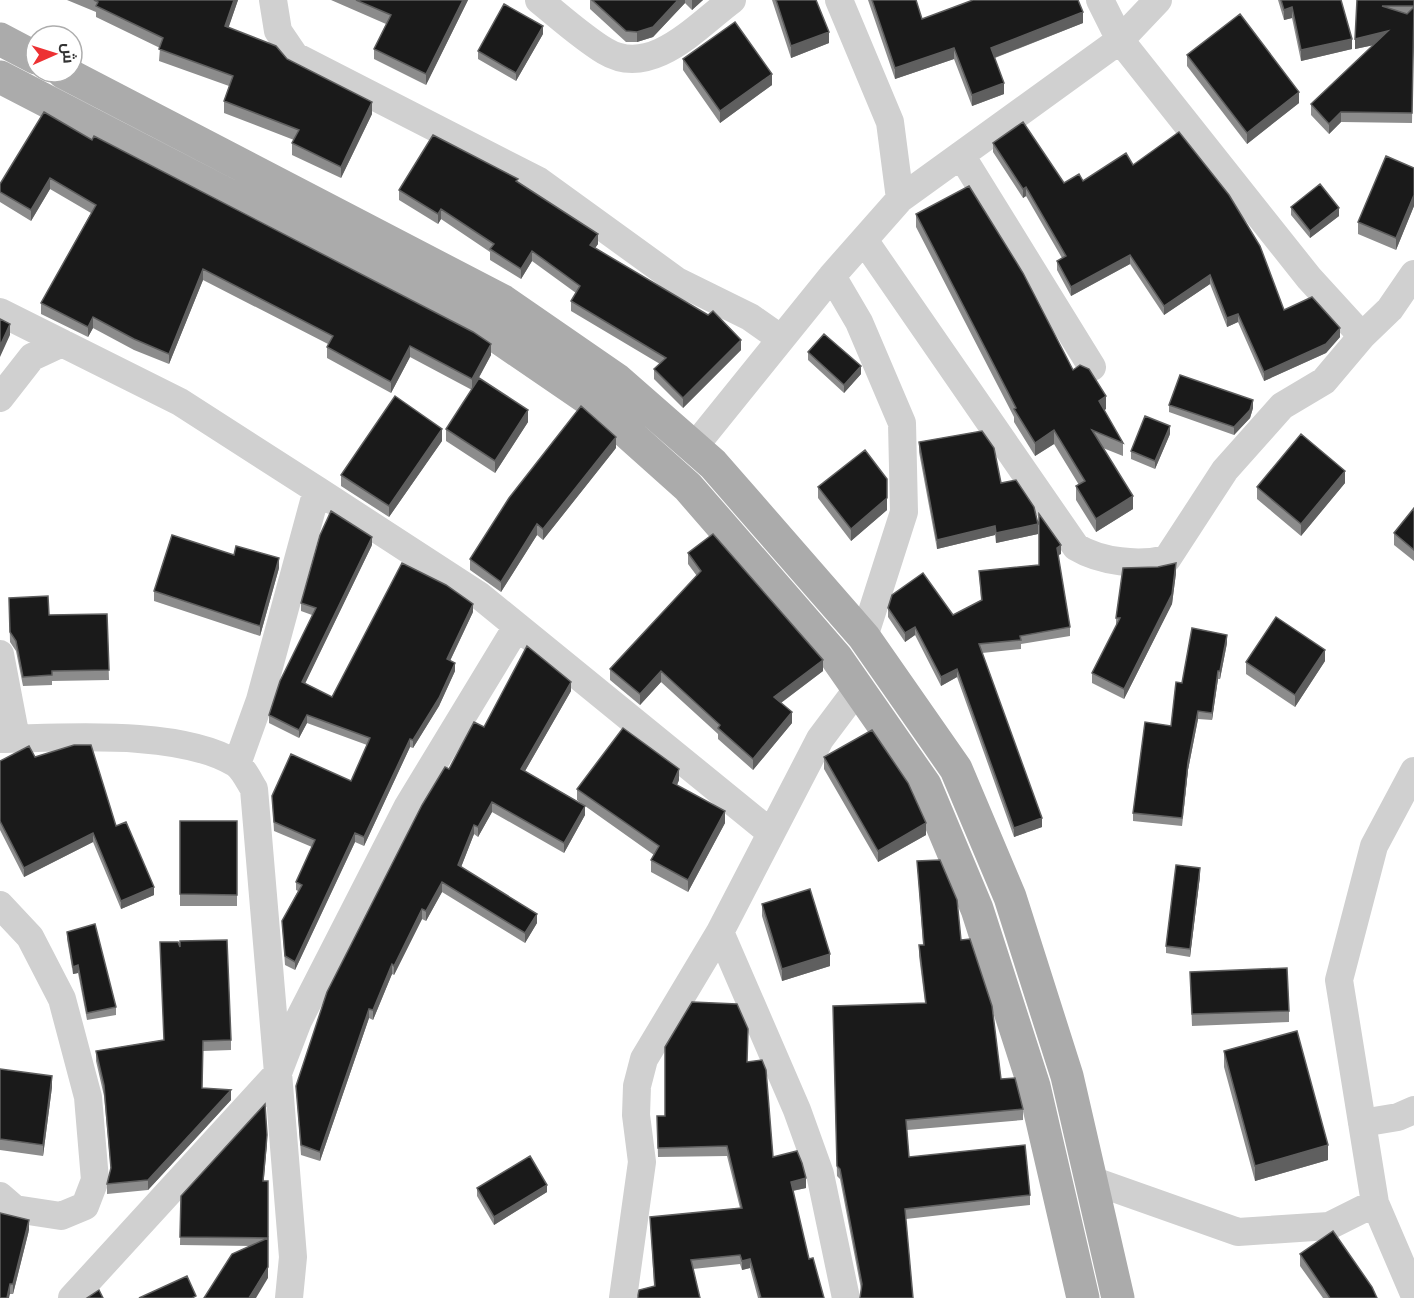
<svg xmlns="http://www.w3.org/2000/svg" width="1414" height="1298" viewBox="0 0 1414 1298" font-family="Barlow,Cairo,sans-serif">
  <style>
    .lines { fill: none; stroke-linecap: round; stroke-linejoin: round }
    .minor { stroke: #d0d0d0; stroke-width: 28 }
    .major { stroke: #ababab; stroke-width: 33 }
    .wall { fill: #8c8c8c }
    .shaded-wall { fill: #5f5f5f }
    .building { fill: #1a1a1a; stroke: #5f5f5f; stroke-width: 1.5 }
  </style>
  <rect width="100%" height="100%" fill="#fff"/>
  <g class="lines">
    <path class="minor" d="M273 0 278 31 295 56 539 181 677 281 750 317 780 338
      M539 0C560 17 582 37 605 51 651 79 697 26 732 0
      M839 0 890 122 900 199
      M1100 0 1120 40 1309 278 1362 336 1390 309 1414 274
      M961 155 1092 367
      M864 240 1076 547C1101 562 1139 566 1167 559L1225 470 1282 406 1324 381 1362 336
      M832 276 859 322 902 423 904 512 864 637
      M0 312 180 402 317 490
      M0 398 32 357 62 343
      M694 447 832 276 900 199 1120 40 1158 0
      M0 654 16 738
      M0 739C66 738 178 729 235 763 243 768 249 781 254 789L278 1073 72 1298
      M237 764 260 700 317 490 480 596 771 833
      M1414 771 1374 846 1339 980 1375 1203 1414 1294
      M0 905 30 937 62 999 88 1097 95 1180 85 1206 61 1216 15 1209 0 1196
      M720 932 797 1110 820 1174 846 1298
      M1362 1123 1398 1117 1414 1110
      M1091 1180 1238 1232 1329 1226 1375 1203
      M289 1298 293 1257 278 1073 298 1021 408 806 516 628
      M623 1298 642 1162 636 1115 637 1086 644 1059 720 932 820 739 859 687"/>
    <path class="major" d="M0 39 36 58
      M63 72 503 301 616 379 713 464 864 637 956 769 1010 897 1067 1076 1118 1298
      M0 77 483 327 594 403 688 487 836 657 925 785 977 909 1034 1086 1083 1298"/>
  </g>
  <path class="wall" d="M67 0H238L228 28 287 59 372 114 341 178 292 155V143L294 140 224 113V101L229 86 159 61 160 48 96 17V12Z
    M331 0H468L426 85 374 59V49L386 24Z
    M590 0H703L692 10 685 3 653 37 637 42H626L590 9Z
    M772 0H816L829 43 791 58Z
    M868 0H916L922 19 1083 23 995 58 1004 94 972 106 954 59 895 79Z
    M1278 0H1341L1352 49 1301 61 1292 18 1284 20Z
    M1357 0H1414L1412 123 1341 122 1329 134 1311 115V104L1374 45 1355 49Z
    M543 34 516 81 478 59V51Z
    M1187 55 1299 103 1247 144 1187 66Z
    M683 59 772 85 720 123 683 70Z
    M92 140 491 355 474 387 528 422 495 473 446 441V429L472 390 410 357 391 393 327 358V347L328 344 203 280 169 364 134 350 93 328 88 337 41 314V303L91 213 50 189 31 221 0 202V184Z
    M993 143 1064 183 1083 181 1133 165 1284 310 1340 337 1326 353 1264 381 1238 322 1227 327 1210 284 1164 315 1130 264 1071 296 1057 270V261L1062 258 1026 196 1023 198 993 152Z
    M1414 168V206L1396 250 1358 234V222Z
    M518 182 598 244 595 248 741 350 683 408 654 379V369L660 364 571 311V301L576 293 532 261 521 279 490 260V252L441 219 438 224 399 200V190Z
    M1291 207 1339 216 1310 238 1291 215Z
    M916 214 1073 370 1106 409 1104 410 1123 443V456L1103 448 1133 509 1096 532 1076 500V486L1079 485 1054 444 1035 456 1014 422V417L916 227Z
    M808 352 861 374 844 393 808 360Z
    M1169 405 1253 408 1250 418 1234 435 1169 412Z
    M1170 434 1155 469 1131 459V451Z
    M442 441 389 517 341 486V475Z
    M919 442 1001 483 1038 534 996 543 995 535 937 549 919 452Z
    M616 448 543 540 537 535 501 592 470 570V559Z
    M1345 483 1301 536 1257 499V487Z
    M818 487 887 510 851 541 818 498Z
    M1414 508V561L1394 545V533Z
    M372 545 305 683 332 697 473 612 450 661 455 671 439 706 413 748 410 747 364 846 355 842 295 970 285 965 282 921 298 891 296 890V882L312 847 274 831 272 796 351 781 367 745 307 723 299 738 269 723V715L312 615 301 611V603Z
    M688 553 823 671 781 703 792 723 753 770 718 739V734L661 682 640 705 610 680V669L697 576 688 564Z
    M1061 554 1058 556 1070 627V636L1021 644V649L982 653 1042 827 1014 837 957 677 941 686 915 635 905 642 888 617V608L953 615 981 600 979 571 1039 565Z
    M279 568 260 636 154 601V591Z
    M1176 573 1172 604 1124 699 1092 683V673L1116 626V618Z
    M9 598 49 615 107 614 109 680 52 681V685L23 686 16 651 10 642Z
    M1227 643 1220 679H1218L1212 720 1198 719 1188 770 1182 826 1133 821V813L1171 726 1182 683Z
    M1325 661 1295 707 1246 674V662Z
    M571 691 525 771 582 804 577 800V789L679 780 677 785 725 823 688 892 651 872V860L654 855 585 806V815L564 853 492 812 478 837 474 834 461 867 537 923 525 943 442 892 426 921 422 919 394 975 392 974 373 1020 369 1018 320 1161 301 1155 296 1086 449 769 484 727Z
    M35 757 116 826 154 895 121 909 93 842 24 877 0 830V761Z
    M824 757 926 835 878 862 824 769Z
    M180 821H237V906H180Z
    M917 861 961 940 1001 1079 1023 1109V1120L907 1130 909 1157 1030 1195V1205L906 1219 861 1289 840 1179 837 1176 833 1006 925 1003 919 956V945H923Z
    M1200 876 1190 957 1166 953V946Z
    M762 904 830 966 782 981 762 916Z
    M67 932 116 1007V1015L87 1020 78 973 73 974 67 939Z
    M1190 972 1289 1011V1022L1192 1026Z
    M163 1040H231V1050L203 1051 202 1088 231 1100 148 1190 107 1194V1184L111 1171 104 1096 96 1061V1051Z
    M1224 1051 1328 1160 1255 1181 1224 1067Z
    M747 1062 773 1157 806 1188 793 1191 809 1259 824 1298H758L750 1268 742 1270 740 1264 693 1269 700 1298H638V1295L654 1286 650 1217 740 1208 727 1156 658 1157 657 1116H665Z
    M0 1069 52 1087 43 1156 0 1150Z
    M267 1143 263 1181 268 1278 251 1246 180 1245 181 1196Z
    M477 1188 547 1192 494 1225 477 1196Z
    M29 1230 13 1294H10L0 1298Z
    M1300 1254 1377 1298H1323L1300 1266Z"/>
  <path class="shaded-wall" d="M234 0H238L225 38V26Z
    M463 0H468L426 85V74Z
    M678 0H685V3L653 37 637 42V32Z
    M692 0H703L692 10Z
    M1292 7V18L1284 20V10Z
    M1083 12V23L991 59V48Z
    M543 26V34L516 81V73Z
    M1388 31V42L1355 49V39Z
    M829 32V43L791 58V46Z
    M1352 39V49L1301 61V50Z
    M954 48V59L895 79V68Z
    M772 74V85L720 123V111Z
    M1004 83V94L972 106V95Z
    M1299 92V103L1247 144V133Z
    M372 102V114L341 178V167Z
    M1341 112V122L1329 134V124Z
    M50 178V189L31 221V210Z
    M1026 187V196L1023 198V189Z
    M1414 195V206L1396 250V238Z
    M1339 208V216L1310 238V231Z
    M441 209V219L438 224V214Z
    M598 234V244L590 255V245Z
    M532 251V261L521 279V269Z
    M1130 255V264L1071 296V287Z
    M203 269V280L169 364V354Z
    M1210 275V284L1164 315V306Z
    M1238 314V322L1227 327V318Z
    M93 317V328L88 337V327Z
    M10 324V335L0 357V346Z
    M1340 328V337L1326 353 1264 381V372Z
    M741 340V350L683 408V398Z
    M491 344V355L472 390V379Z
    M410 346V357L391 393V382Z
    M861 366V374L844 393V385Z
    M1106 396V409L1099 414V401Z
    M1253 400V408L1250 418 1234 435V427Z
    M528 410V422L495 473V461Z
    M1170 426V434L1155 469V461Z
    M442 429V441L389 517V506Z
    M1054 430V444L1035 456V443Z
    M616 437V448L543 540V529Z
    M1345 471V483L1301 536V524Z
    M1133 496V509L1096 532V519Z
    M887 498V510L851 541V529Z
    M537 524V535L501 592V582Z
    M1038 524V534L996 543V533Z
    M995 526V535L937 549V540Z
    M372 537V545L302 690V682Z
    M1061 545V554L1057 556V548Z
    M279 558V568L260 636V626Z
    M1176 563V573L1172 604 1124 699V689Z
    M473 604V612L447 667V659Z
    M915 627V635L905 642V633Z
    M1227 635V643L1220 679V671Z
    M1325 650V661L1295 707V695Z
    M823 660V671L774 708V697Z
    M455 663V671L439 706 413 748V740Z
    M957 669V677L941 686V677Z
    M661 671V682L640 705V694Z
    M1218 671V679L1212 720V713Z
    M571 682V691L521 778V769Z
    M1198 711V719L1188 770 1182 826 1188 762Z
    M792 712V723L753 770V759Z
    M307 715V723L299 738V730Z
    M410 739V747L364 846V837Z
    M679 769V780L673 794V783Z
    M492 802V812L478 837V827Z
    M585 806V815L564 853V843Z
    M725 811V823L688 892V880Z
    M1042 818V827L1014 837V828Z
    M926 823V835L878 862V851Z
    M474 825V834L458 875V865Z
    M93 833V842L24 877V868Z
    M355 833V842L295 970V962Z
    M1200 868V876L1190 957V949Z
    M442 882V892L426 921V911Z
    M154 887V895L121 909V901Z
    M422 909V919L394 975V966Z
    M537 914V923L525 943V933Z
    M830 954V966L782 981V969Z
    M392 964V974L373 1020V1010Z
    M78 965V973L73 974V967Z
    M369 1009V1018L320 1161V1152Z
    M52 1076V1087L43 1156V1145Z
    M231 1090V1100L148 1190V1180Z
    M267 1135V1143L263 1189V1181Z
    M1328 1145V1160L1255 1181V1166Z
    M806 1178V1188L791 1191V1182Z
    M547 1185V1192L494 1225V1217Z
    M29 1220V1230L13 1294V1284Z
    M750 1259V1268L742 1270V1261Z
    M268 1267V1278L256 1298H249Z
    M10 1284V1294L9 1298H7Z"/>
  <path class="building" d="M94 0H234L225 26 276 46 287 59 372 102 341 167 292 143 299 130 224 101 233 76 159 49 163 38 96 6 98 2Z
    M356 0H463L426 74 374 49 391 15Z
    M592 0H678L653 27 637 32 626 31Z
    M776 0H816L829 32 791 46Z
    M872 0H916L922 19 973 0H1078L1083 12 991 48 1004 83 972 95 954 48 895 68Z
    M1281 0H1341L1352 39 1301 50 1292 7 1284 10Z
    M1357 0H1414V6H1382L1407 14 1414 7 1412 113 1341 112 1329 124 1311 104 1388 31 1355 39Z
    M504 4 543 26 516 73 478 51Z
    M1240 14 1299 92 1247 133 1187 55Z
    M735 22 772 74 720 111 683 59Z
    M44 112 92 140 94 136 473 332 491 344 472 379 410 346 391 382 327 347 333 336 203 269 169 354 134 339 93 317 88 327 41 303 96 205 50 178 31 210 0 192V184Z
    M1023 122 1064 183 1079 174 1083 181 1126 153 1133 165 1179 132 1229 195 1260 246 1284 310 1312 297 1340 328 1326 344 1264 372 1238 314 1227 318 1210 275 1164 306 1130 255 1071 287 1057 261 1066 256 1026 187 1023 189 993 143Z
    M433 135 518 179 516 181 598 234 590 245 708 315 713 311 741 340 683 398 654 369 666 358 571 301 580 286 532 251 521 269 490 249 494 244 441 209 438 214 399 190Z
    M1386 156 1414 168V195L1396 238 1358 222Z
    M1320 184 1339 208 1310 231 1291 207Z
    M969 186 1023 273 1073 370 1080 365 1089 369 1106 396 1099 401 1123 443 1092 430 1133 496 1096 519 1076 486 1085 481 1054 430 1035 443 1014 409 1016 408 916 214Z
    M0 319 10 324 0 346Z
    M824 334 861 366 844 385 808 352Z
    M1180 375 1253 400 1250 410 1234 427 1169 405Z
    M479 378 528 410 495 461 446 429Z
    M395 396 442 429 389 506 341 475Z
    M581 406 616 437 543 529 537 524 501 582 470 559 509 498Z
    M1145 416 1170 426 1155 461 1131 451Z
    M982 431 994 448 1001 483 1016 480 1034 507 1038 524 996 533 995 526 937 540 919 442Z
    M1301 434 1345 471 1301 524 1257 487Z
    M865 450 887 479V498L851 529 818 487Z
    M1414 508V550L1394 533Z
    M331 511 372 537 302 682 332 697 402 563 446 585 473 604 447 659 455 663 439 698 413 740 410 739 364 837 355 833 295 962 285 956 282 921 302 885 296 882 315 840 274 822 272 796 291 754 351 781 370 738 307 715 299 730 269 715 280 681 316 608 301 603 320 535Z
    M1039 514 1061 545 1057 548 1070 627 1020 636 1021 640 979 644 1042 818 1014 828 957 669 941 677 915 627 905 633 888 608 892 595 923 573 953 615 982 600 979 571 1039 565Z
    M713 534 823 660 774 697 792 712 753 759 718 728 720 725 661 671 640 694 610 669 701 571 688 553Z
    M172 535 234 555 236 546 279 558 260 626 154 591Z
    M1176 563 1172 594 1124 689 1092 673 1120 618H1116L1123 568 1158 567Z
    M48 596 49 615 107 614 109 670 52 671V675L23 677 16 641 10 632 9 598Z
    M1276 617 1325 650 1295 695 1246 662Z
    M1192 628 1227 635 1220 671H1218L1212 713 1198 711 1188 762 1182 818 1133 813 1145 722 1171 726 1176 682 1182 683Z
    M527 646 571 682 521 769 585 806 564 843 492 802 478 827 474 825 458 865 537 914 525 933 442 882 426 911 422 909 394 966 392 964 373 1010 369 1009 320 1152 301 1145 296 1086 327 992 422 805 445 767 449 769 474 722 484 727Z
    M623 728 679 769 673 783 725 811 688 880 651 860 659 846 577 789Z
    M872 730 908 783 926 823 878 851 824 757Z
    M74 745H91L116 826 126 822 154 887 121 901 93 833 24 868 0 821V761L29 746 35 757Z
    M180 821H237V895L180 894Z
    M940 860 957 900 961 940 970 939 992 1006 1001 1079 1015 1078 1023 1109 906 1120 909 1157 1025 1145 1030 1195 905 1209 913 1298H860L862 1284 840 1169 837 1166 833 1006 926 1003 919 945H924L917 861Z
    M1176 865 1200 868 1190 949 1166 946Z
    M810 889 830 954 782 969 762 904Z
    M95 924 116 1007 87 1013 78 965 73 967 67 932Z
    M227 940 231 1040 203 1041 202 1088 231 1090 148 1180 107 1184 111 1168 104 1085 96 1051 164 1040 160 942H178L180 947V941Z
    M1287 968 1289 1011 1192 1014 1190 972Z
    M692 1002 737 1004 748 1029 747 1062 762 1060 766 1070 773 1157 797 1151 802 1163 806 1178 791 1182 809 1259 813 1258 824 1298H761L750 1259 742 1261 740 1255 691 1260 700 1298H638V1295L639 1290 655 1286 650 1217 742 1208 727 1146 658 1148 657 1116H665V1047Z
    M1297 1031 1328 1145 1255 1166 1224 1051Z
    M0 1069 52 1076 43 1145 0 1139Z
    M265 1104 267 1135 263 1181H268V1238L180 1237 181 1196Z
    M530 1156 547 1185 494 1217 477 1188Z
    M0 1213 29 1220 13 1284H10L7 1298H0Z
    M1333 1231 1372 1287 1377 1298H1330L1300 1254Z
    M268 1238V1267L249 1298H204L232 1254Z
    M187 1276 196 1296 192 1298H139Z
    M99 1290 103 1298H87Z"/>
  <g transform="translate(54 54) rotate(87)"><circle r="28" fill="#ffffff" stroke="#adadad" stroke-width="1.5"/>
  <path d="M0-4.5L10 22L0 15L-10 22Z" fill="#ed3133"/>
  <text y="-9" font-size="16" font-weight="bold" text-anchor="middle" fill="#333333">ش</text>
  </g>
</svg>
